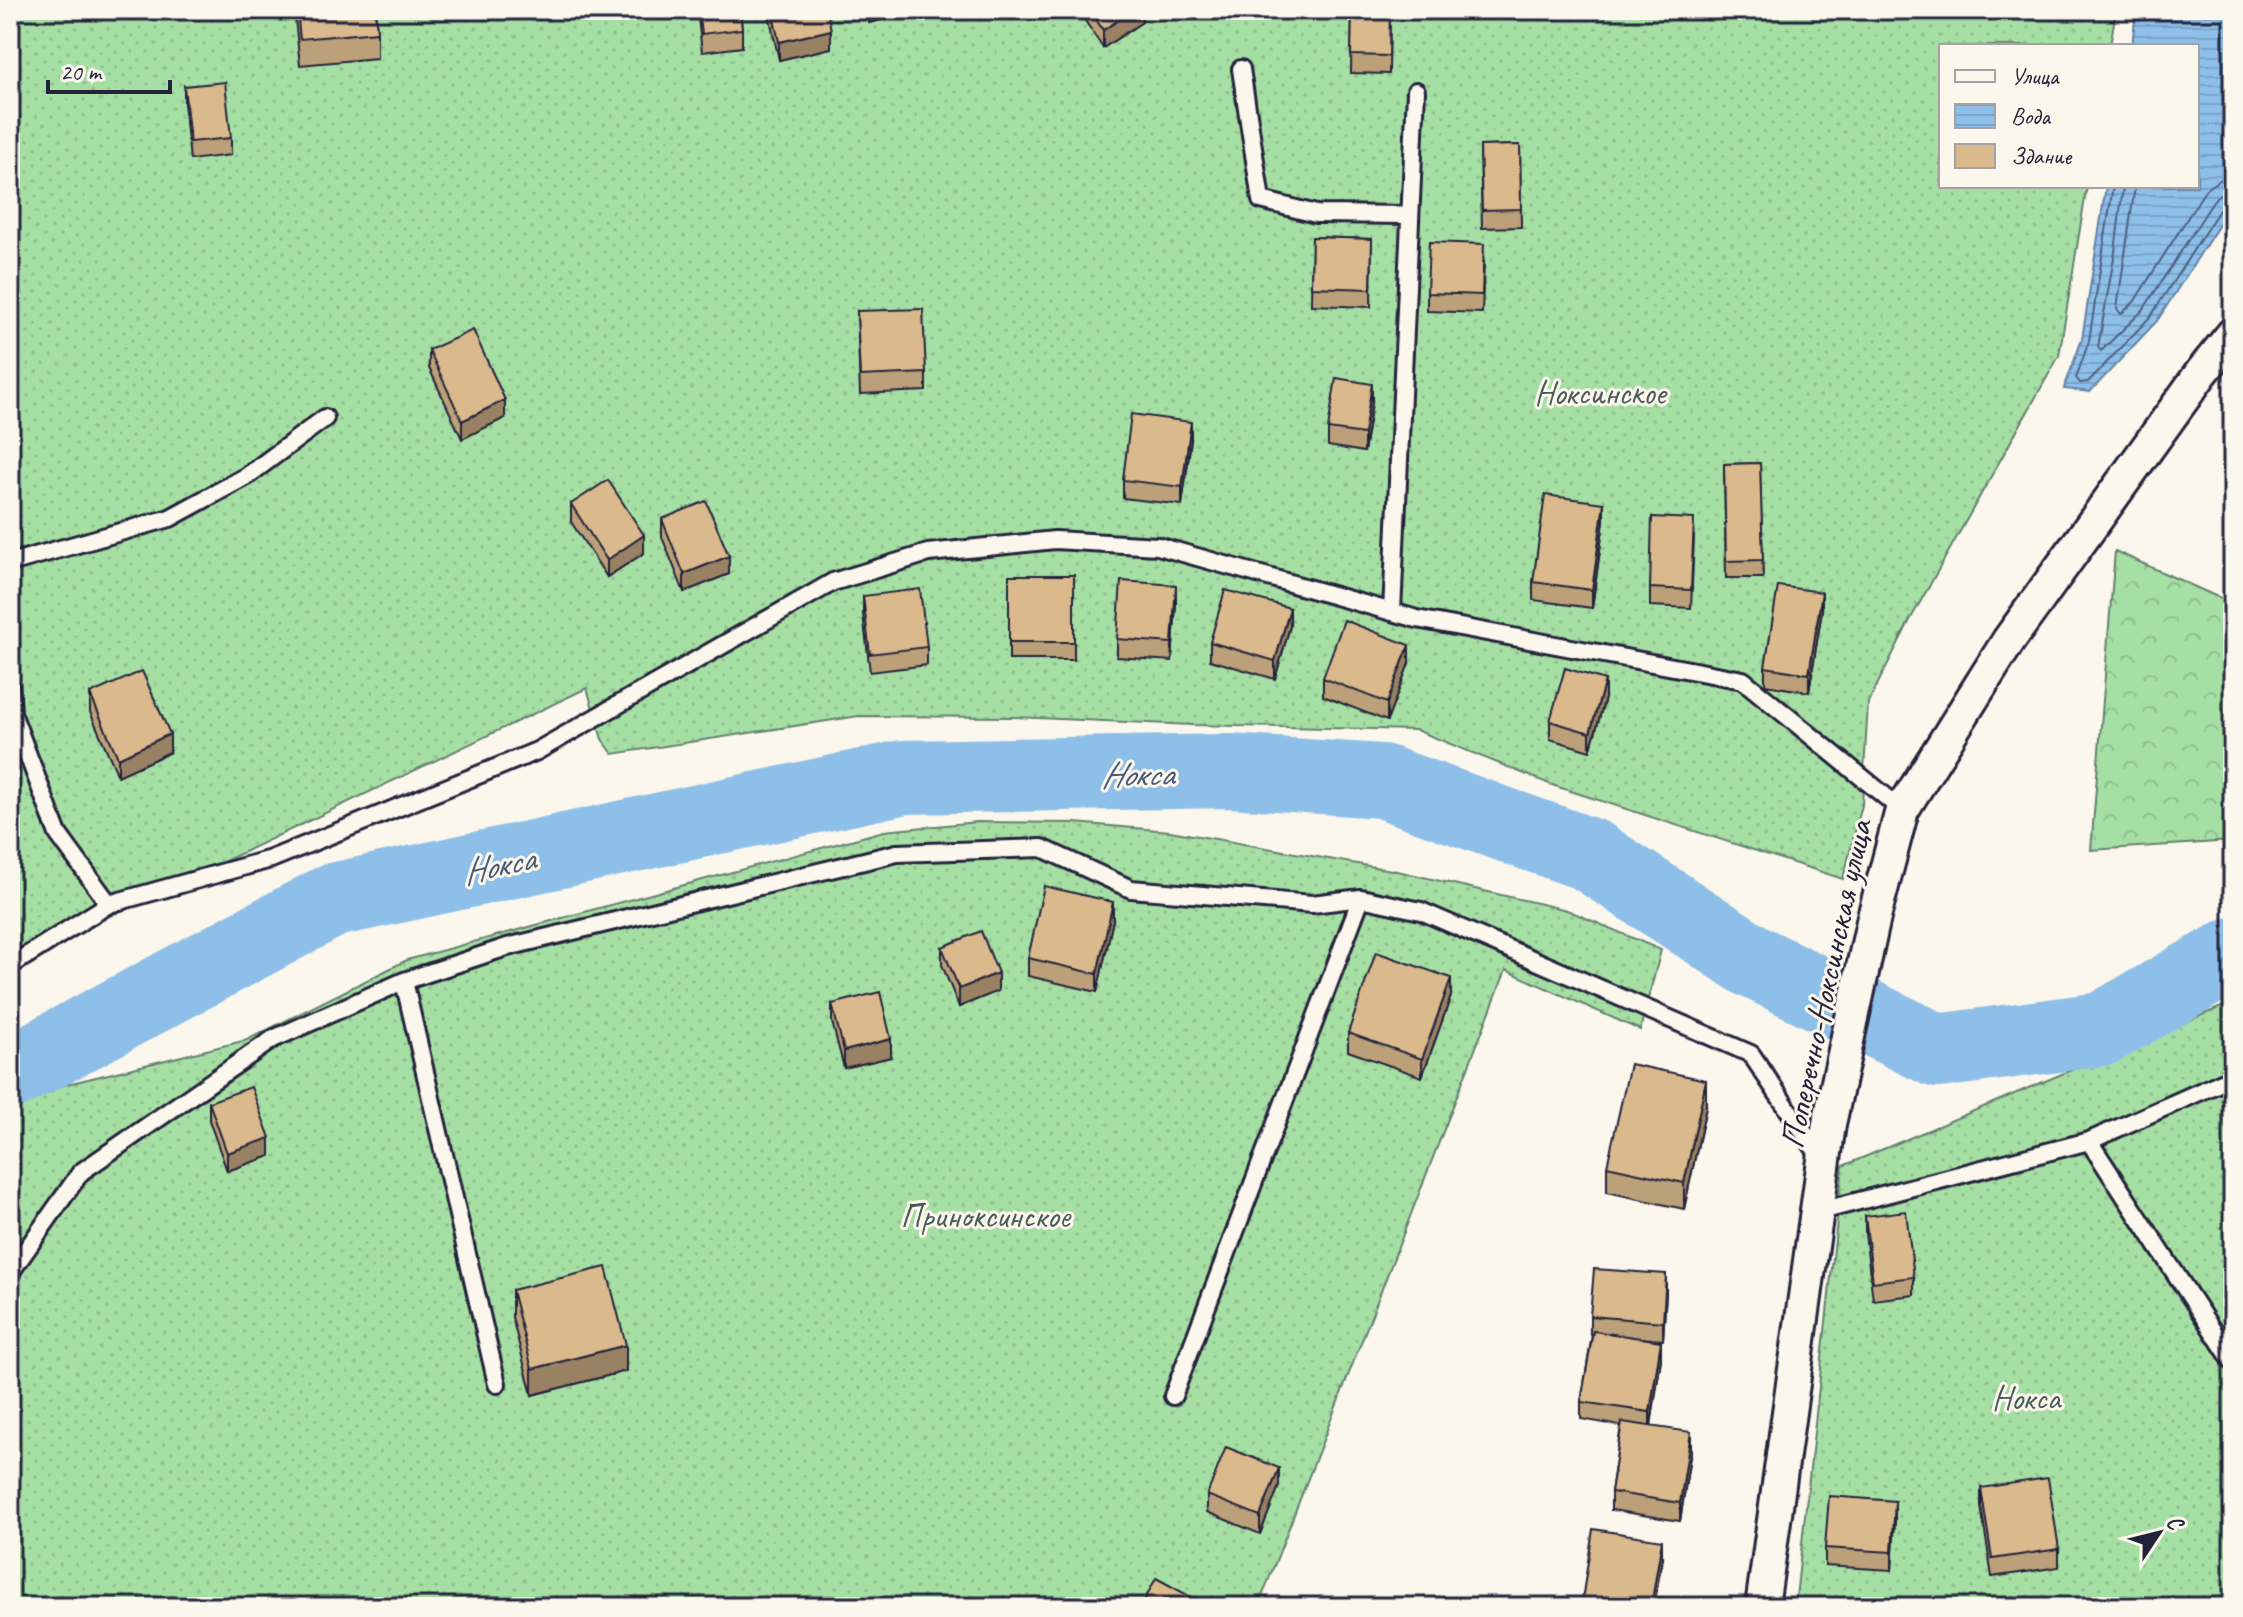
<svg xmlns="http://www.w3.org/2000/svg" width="2243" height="1617" viewBox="0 0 2243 1617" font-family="Caveat,sans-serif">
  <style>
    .forest { fill: url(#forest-crowns); stroke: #648070; stroke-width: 2 }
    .garden { fill: url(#garden-dots); stroke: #648070; stroke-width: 2 }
    .water { fill: url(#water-rules); stroke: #6380a3; stroke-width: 2 }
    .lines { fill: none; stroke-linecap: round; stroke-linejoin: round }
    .shore { stroke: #4d6181; stroke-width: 2 }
    .river { stroke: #8ebfe9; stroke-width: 74 }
    .lane-casing { stroke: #22223b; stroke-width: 22 }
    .street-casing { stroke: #22223b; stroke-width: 38 }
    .lane { stroke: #fbf7ec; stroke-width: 16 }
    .street { stroke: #fbf7ec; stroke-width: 32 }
    .wall { fill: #bba079; stroke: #22223b; stroke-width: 2 }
    .shaded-wall { fill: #998263; stroke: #22223b; stroke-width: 2 }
    .building { fill: #daba8d; stroke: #22223b; stroke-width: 2 }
    .labels { text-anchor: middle; stroke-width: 6; stroke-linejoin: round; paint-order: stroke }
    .park-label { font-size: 34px; fill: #4a5b5a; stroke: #fbf7ec }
    .street-label { font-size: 34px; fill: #22223b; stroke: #fbf7ec }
    .water-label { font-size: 36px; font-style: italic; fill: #485978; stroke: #fbf7ec }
  </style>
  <defs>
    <pattern id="forest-crowns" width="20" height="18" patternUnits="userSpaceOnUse" patternTransform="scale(2)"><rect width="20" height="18" fill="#a6dfa4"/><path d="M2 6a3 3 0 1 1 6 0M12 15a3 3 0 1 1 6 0" fill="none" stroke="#8fbf8e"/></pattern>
    <pattern id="garden-dots" width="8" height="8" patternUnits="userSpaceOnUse" patternTransform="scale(2)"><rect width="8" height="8" fill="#a6dfa4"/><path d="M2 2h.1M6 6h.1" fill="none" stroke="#8fbf8e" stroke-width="1.8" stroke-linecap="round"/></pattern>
    <pattern id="water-rules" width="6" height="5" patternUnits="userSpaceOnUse" patternTransform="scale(2)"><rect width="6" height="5" fill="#8ebfe9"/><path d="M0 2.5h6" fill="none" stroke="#7aa4c9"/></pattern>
  </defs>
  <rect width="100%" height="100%" fill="#fbf7ec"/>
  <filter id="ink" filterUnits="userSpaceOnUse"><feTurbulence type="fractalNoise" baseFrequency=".0125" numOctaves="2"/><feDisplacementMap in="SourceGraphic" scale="16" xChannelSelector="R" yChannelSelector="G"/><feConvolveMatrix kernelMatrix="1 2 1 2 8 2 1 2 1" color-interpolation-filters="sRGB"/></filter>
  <g filter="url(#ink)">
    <path class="forest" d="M2115 551 2233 604V841L2091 850Z"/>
    <path class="garden" d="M10 10H2116L2110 46H1941V186H2087L2059 356 1910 620 1868 703 1862 805 1843 879 1552 785 1416 730 1193 725 1015 717 859 716 613 754 602 739 587 688 110 916 10 975Z
      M977 822 1075 823 1170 831 1397 871 1567 910 1661 950 1640 1030 1506 970 1258 1607H10V1105L27 1094 247 1040 407 960 884 831Z
      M2233 1002V1607H1795L1843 1166Z"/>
    <path class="water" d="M2136 10H2233V203L2157 321 2090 392 2064 389 2082 339 2106 186H2197V46H2132Z"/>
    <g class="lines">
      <path class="shore" d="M2113 186 2089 341 2076 378 2080 383 2088 382 2151 316 2223 204 2233 200
        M2123 186 2115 252 2098 347 2101 351 2143 310 2216 197 2224 191 2233 190
        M2135 186 2117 309 2121 314 2134 302 2206 189 2219 180 2233 178"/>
      <path class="river" d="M10 1073 333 900 904 777 1230 771 1382 781 1590 855 1754 962 1938 1051 2102 1029 2233 954"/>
      <g class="lane-casing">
        <path id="lane" d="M1241 69 1261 200 1316 214 1410 215
          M10 563 170 518 247 476 325 418
          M1392 612 1416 91
          M10 686 12 713 58 834 109 904
          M10 966 109 904 271 859 537 751 833 582 928 553 1055 540 1158 546 1417 619 1743 680 1902 810
          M404 981 497 1384
          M2089 1141 2233 1362
          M1817 1212 2089 1141 2233 1077
          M10 1273 81 1172 273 1039 404 981 507 947 897 853 1042 848 1131 889 1312 904 1361 898 1421 911 1751 1054 1823 1161
          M1173 1396 1361 898"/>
      </g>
      <g class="street-casing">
        <path id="street" d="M1762 1607 1829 1124 1874 917 1902 810 2009 640 2202 372 2233 334"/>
      </g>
      <use href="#lane" class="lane"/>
      <use href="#street" class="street"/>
    </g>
    <path class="wall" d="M174 10H206L175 13Z
      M294 10H375L377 32V58L300 65Z
      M697 10H740L742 29V47L702 52Z
      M768 10H827L831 48 779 60Z
      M866 10H919L869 23Z
      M1078 10H1142V22L1103 48Z
      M1352 10H1390L1389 74 1351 73Z
      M184 86 231 138V155L190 160 184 104Z
      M1520 145 1521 227 1482 228 1480 146Z
      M1312 237 1372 239 1371 307 1311 305Z
      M1484 262 1482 313 1427 311V293Z
      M857 311 926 373V391L860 394Z
      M429 350 505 418 462 439 429 368Z
      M1372 402 1364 452 1328 446V429Z
      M1191 440 1182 505 1123 498V480Z
      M1760 463 1763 578H1726L1724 464Z
      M571 504 644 553 607 577 571 522Z
      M662 519 729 574 684 592 662 537Z
      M1604 521 1592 608 1533 600V582Z
      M1694 537 1691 608 1650 606V588Z
      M1009 575H1074V660H1009Z
      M863 596 927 647V665L870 672 863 614Z
      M1176 603 1172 661 1117 657V639Z
      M1822 610 1809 692 1765 685V667Z
      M1290 626 1275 679 1210 660V642Z
      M1409 663 1387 721 1323 696V678Z
      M90 694 170 752 118 776 90 712Z
      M1605 698 1590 751 1550 739V721Z
      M1113 920 1097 992 1028 976V958Z
      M942 947 998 991 959 1007 942 965Z
      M1451 996 1422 1077 1348 1051V1033Z
      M832 1004 891 1057 844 1068 832 1022Z
      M209 1102 270 1156 227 1171 209 1120Z
      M1706 1107 1684 1209 1607 1192V1166Z
      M1865 1216 1914 1277V1295L1873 1300 1865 1234Z
      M512 1290 626 1371 532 1395 512 1317Z
      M1666 1292 1663 1340 1641 1338 1661 1359 1651 1426 1691 1450 1680 1521 1611 1510V1492L1621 1426 1581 1419V1402L1592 1335 1590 1334V1316Z
      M1279 1486 1260 1534 1207 1512V1495Z
      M1981 1488 2059 1549V1567L1992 1577 1981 1506Z
      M1895 1519 1892 1570 1825 1566V1548Z
      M1662 1558 1654 1607H1582V1600Z"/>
    <path class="shaded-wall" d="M869 10H919L869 23Z
      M1134 10H1142V22L1103 48V30Z
      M831 30V48L779 60V42Z
      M1372 384V402L1364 452V434Z
      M505 400V418L462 439V421Z
      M1191 422V440L1182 505V487Z
      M1604 503V521L1592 608V590Z
      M644 535V553L607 577V560Z
      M729 556V574L684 592V574Z
      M1176 585V603L1172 661V643Z
      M1822 592V610L1809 692V674Z
      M1290 608V626L1275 679V661Z
      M1409 645V663L1387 721V703Z
      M1605 680V698L1590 751V733Z
      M170 734V752L118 776V758Z
      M1113 902V920L1097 992V974Z
      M998 973V991L959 1007V989Z
      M1451 978V996L1422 1077V1059Z
      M891 1039V1057L844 1068V1051Z
      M1706 1080V1107L1684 1209V1183Z
      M270 1138V1156L227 1171V1153Z
      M1666 1274V1292L1663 1340V1322Z
      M1661 1341V1359L1650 1430V1412Z
      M626 1345V1371L532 1395V1369Z
      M1691 1432V1450L1680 1521V1503Z
      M1279 1468V1486L1260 1534V1516Z
      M1895 1501V1519L1892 1570V1552Z
      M1662 1540V1558L1654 1607H1651Z"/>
    <path class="building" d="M297 10H375L377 32 300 39Z
      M699 10H740L742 29 702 34Z
      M772 10H827L831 30 779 42Z
      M1090 10H1134L1103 30Z
      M1352 10H1390L1389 56 1351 55Z
      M225 82 231 138 190 142 184 86Z
      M1520 145 1521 209 1482 210 1480 146Z
      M1312 237 1372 239 1371 289 1311 287Z
      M1429 242 1484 244 1482 295 1427 293Z
      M923 309 926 373 860 376 857 311Z
      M473 330 505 400 462 421 429 350Z
      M1336 378 1372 384 1364 434 1328 429Z
      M1131 414 1191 422 1182 487 1123 480Z
      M1760 463 1763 560 1726 561 1724 464Z
      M608 480 644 535 607 560 571 504Z
      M1545 495 1604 503 1592 590 1533 582Z
      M706 501 729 556 684 574 662 519Z
      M1652 517 1694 519 1691 590 1650 588Z
      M1009 575H1074V642H1009Z
      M1121 581 1176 585 1172 643 1117 639Z
      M1778 586 1822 592 1809 674 1765 667Z
      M920 589 927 647 870 654 863 596Z
      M1225 590 1290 608 1275 661 1210 642Z
      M1344 620 1409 645 1387 703 1323 678Z
      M1565 668 1605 680 1590 733 1550 721Z
      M142 671 170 734 118 758 90 694Z
      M1044 886 1113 902 1097 974 1028 958Z
      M981 931 998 973 959 989 942 947Z
      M1376 952 1451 978 1422 1059 1348 1033Z
      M880 992 891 1039 844 1051 832 1004Z
      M1630 1064 1706 1080 1684 1183 1607 1166Z
      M251 1087 270 1138 227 1153 209 1102Z
      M1906 1211 1914 1277 1873 1282 1865 1216Z
      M606 1267 626 1345 532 1369 512 1290Z
      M1594 1269 1666 1274 1663 1322 1590 1316Z
      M1593 1331 1661 1341 1650 1412 1581 1402Z
      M1622 1422 1691 1432 1680 1503 1611 1492Z
      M1226 1447 1279 1468 1260 1516 1207 1495Z
      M2048 1478 2059 1549 1992 1559 1981 1488Z
      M1829 1496 1895 1501 1892 1552 1825 1548Z
      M1593 1529 1662 1540 1651 1607H1627L1582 1600Z
      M1156 1578 1208 1606V1607H1141Z"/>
  </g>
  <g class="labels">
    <g class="park-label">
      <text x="1600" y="404">Ноксинское</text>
      <text x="985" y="1227">Приноксинское</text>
      <text x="2026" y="1409">Нокса</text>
    </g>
    <g class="street-label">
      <text transform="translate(1825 984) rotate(-78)" y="12">Поперечно-Ноксинская улица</text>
    </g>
    <g class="water-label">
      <text transform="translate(1137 773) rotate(-1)" y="13">Нокса</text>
      <text transform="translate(498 864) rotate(-12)" y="13">Нокса</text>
    </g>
  </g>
  <rect width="2243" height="1617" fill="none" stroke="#fbf7ec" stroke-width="40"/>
  <rect x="20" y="20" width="2203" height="1577" fill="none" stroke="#22223b" stroke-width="3" filter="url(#ink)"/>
  <rect x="1939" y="44" width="260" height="144" fill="#fbf7ec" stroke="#a4a2a5" stroke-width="2"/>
  <rect x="1955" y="70" width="40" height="12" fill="#fbf7ec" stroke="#a4a2a5" stroke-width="2"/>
  <text x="2011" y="84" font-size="24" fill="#22223b">Улица</text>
  <rect x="1955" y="104" width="40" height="24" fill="url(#water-rules)" stroke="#a4a2a5" stroke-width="2"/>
  <text x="2011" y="124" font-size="24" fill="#22223b">Вода</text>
  <rect x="1955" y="144" width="40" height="24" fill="#daba8d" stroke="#a4a2a5" stroke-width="2"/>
  <text x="2011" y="164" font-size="24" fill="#22223b">Здание</text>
  <g transform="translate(2159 1533) rotate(55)" stroke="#fbf7ec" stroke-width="6" paint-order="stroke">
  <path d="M0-6L14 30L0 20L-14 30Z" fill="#22223b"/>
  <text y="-12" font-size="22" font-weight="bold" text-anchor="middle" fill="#22223b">С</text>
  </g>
  <path d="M48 80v12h122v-12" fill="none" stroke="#22223b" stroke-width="4"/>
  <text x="60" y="80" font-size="24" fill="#22223b" stroke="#fbf7ec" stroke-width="6" paint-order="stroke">20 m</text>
</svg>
